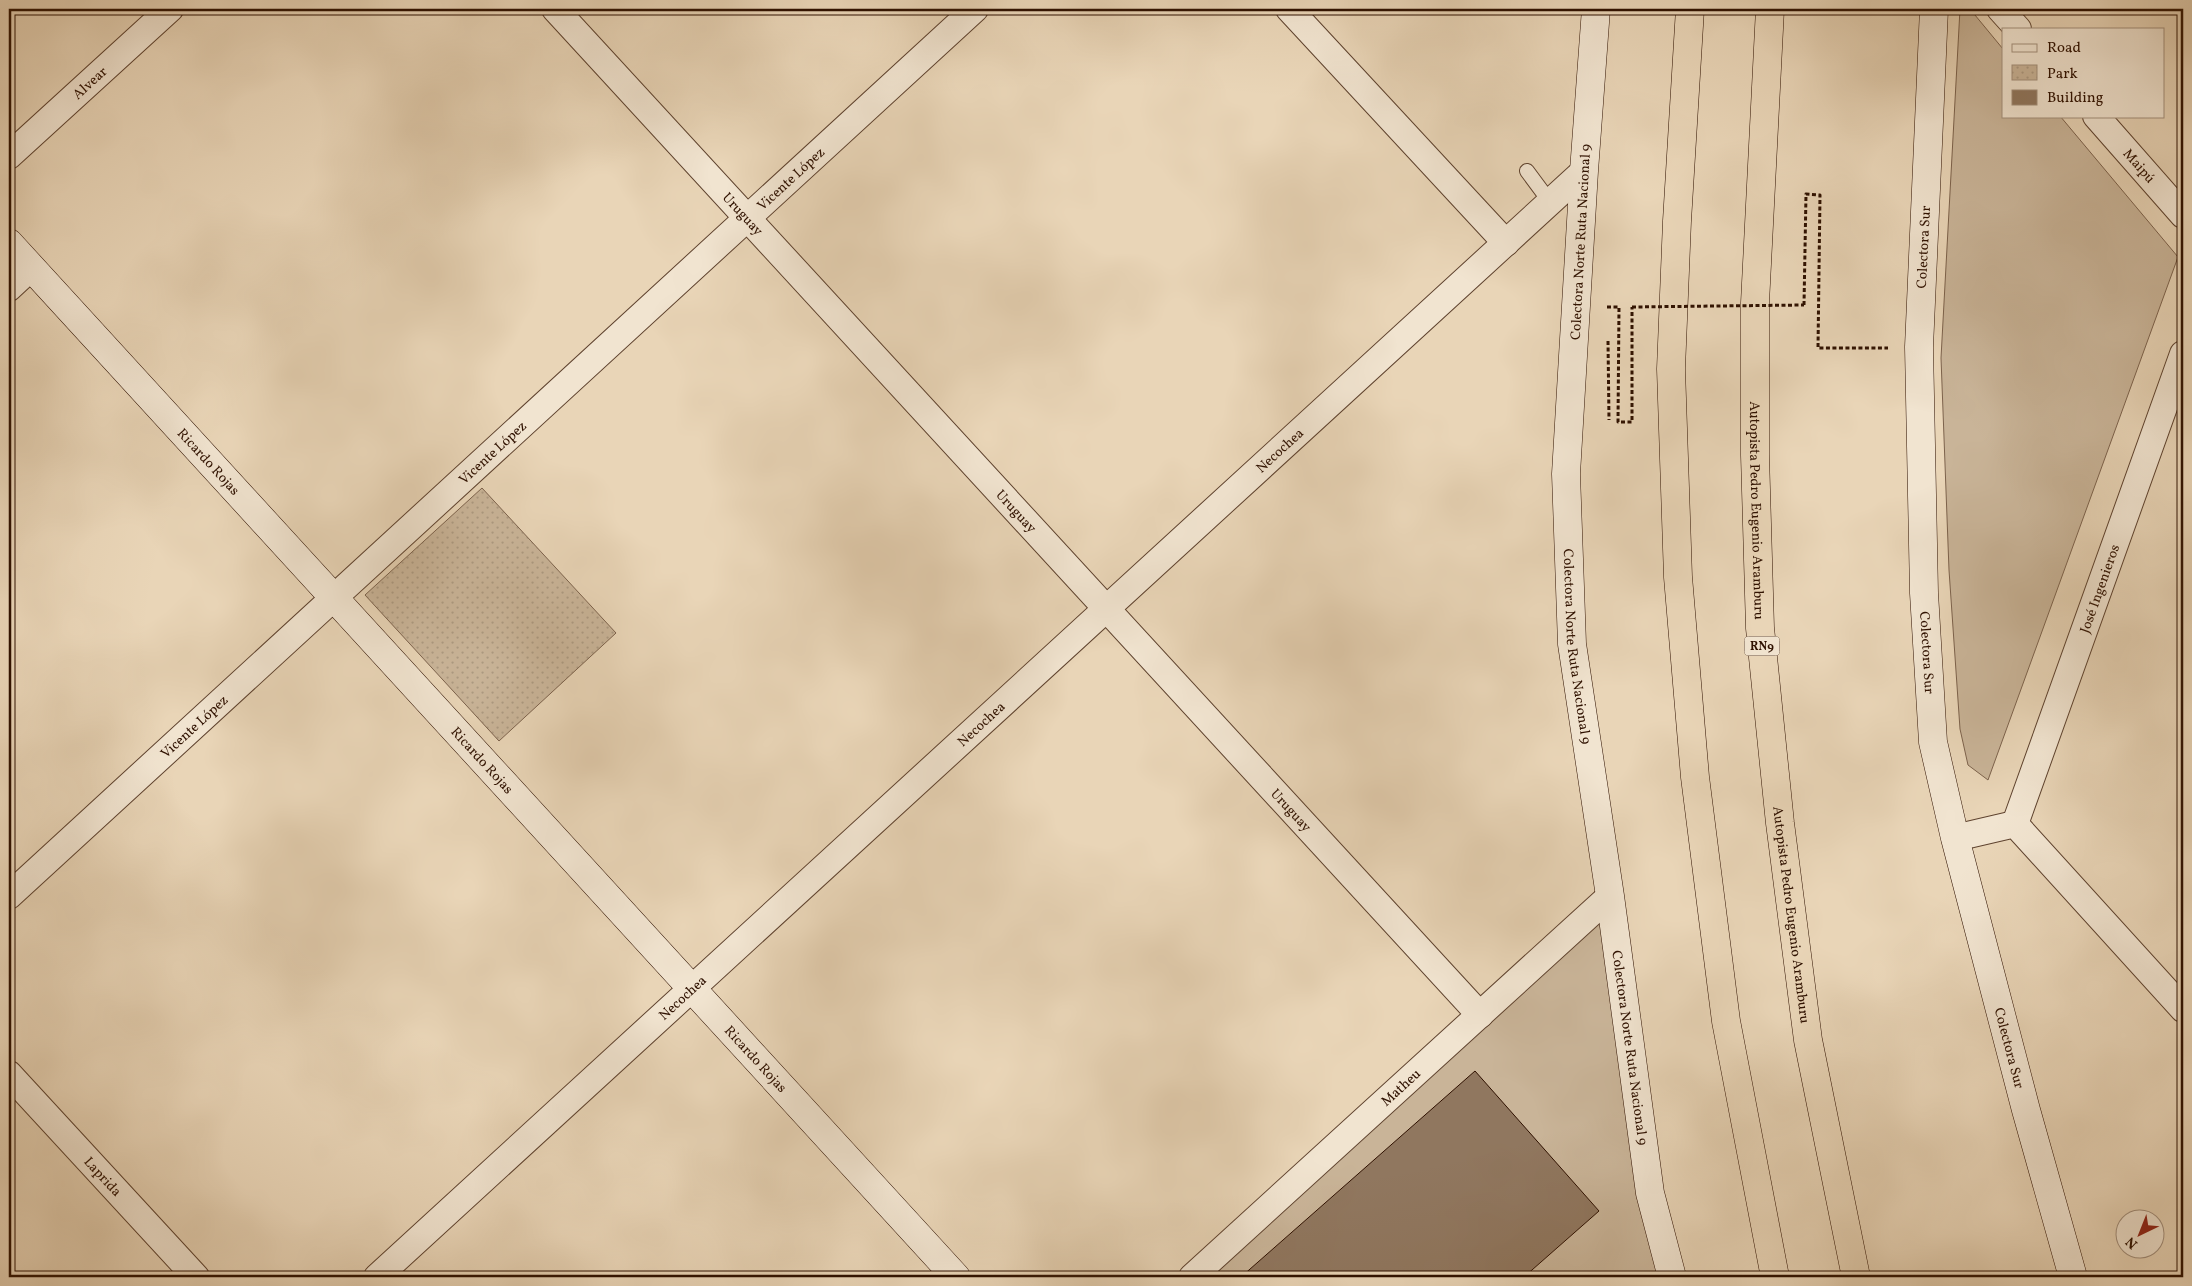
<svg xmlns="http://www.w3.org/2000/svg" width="2192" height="1286" viewBox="0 0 2192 1286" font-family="Vollkorn,serif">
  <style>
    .grass { fill: #c9b498; stroke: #7c624c }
    .park { fill: url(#park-dots); stroke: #7c624c }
    .building { fill: #90775f; stroke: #2f1100 }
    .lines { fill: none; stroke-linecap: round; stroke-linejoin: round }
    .lane-casing { stroke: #5e422e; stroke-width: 16 }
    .street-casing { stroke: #5e422e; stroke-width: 28 }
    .secondary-casing { stroke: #2f1100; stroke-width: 29 }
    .highway-casing { stroke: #2f1100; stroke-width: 29 }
    .path { stroke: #2f1100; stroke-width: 3; stroke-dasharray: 4 2.5; stroke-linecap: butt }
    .lane { stroke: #f1e4d0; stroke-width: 14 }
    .street { stroke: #f1e4d0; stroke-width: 26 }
    .secondary { stroke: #f1e4d0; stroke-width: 28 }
    .highway { stroke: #e9d5b7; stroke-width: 28 }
    .path-bridge { stroke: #2f1100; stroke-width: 3; stroke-dasharray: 4 2.5; stroke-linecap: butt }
    .labels { text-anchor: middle; stroke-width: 4.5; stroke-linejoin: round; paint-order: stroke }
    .shield { fill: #f1e4d0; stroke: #69503e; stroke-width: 1 }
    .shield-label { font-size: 12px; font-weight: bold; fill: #2f1100 }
    .street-label { font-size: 14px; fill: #2f1100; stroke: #f1e4d0 }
  </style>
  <defs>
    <pattern id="park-dots" width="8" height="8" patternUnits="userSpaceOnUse" patternTransform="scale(1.25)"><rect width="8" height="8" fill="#c9b498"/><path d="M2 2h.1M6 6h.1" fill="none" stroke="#ad9a81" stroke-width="1.8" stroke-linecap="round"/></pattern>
  </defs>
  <rect width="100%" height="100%" fill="#e9d5b7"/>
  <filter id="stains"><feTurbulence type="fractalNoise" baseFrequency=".004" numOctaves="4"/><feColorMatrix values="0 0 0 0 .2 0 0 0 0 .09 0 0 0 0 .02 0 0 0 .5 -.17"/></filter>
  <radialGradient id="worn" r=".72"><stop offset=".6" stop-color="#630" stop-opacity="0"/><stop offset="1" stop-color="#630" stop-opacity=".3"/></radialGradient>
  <path class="grass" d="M1960 9H1970L2003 49V116H2060L2178 257 1988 780 1968 765 1960 729 1949 570 1941 358Z
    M1610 896 1672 1277H1194Z"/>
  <path class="park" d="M482 488 616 633 499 741 365 595Z"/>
  <path class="building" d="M1475 1071 1599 1211 1524 1277H1241Z"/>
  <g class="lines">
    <g class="lane-casing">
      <path id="lane" d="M1527 171 1550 202"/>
    </g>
    <g class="street-casing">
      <g id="street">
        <path id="s1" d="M555 9 1480 1015"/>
        <path d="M1289 9 1506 243"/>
        <path d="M2000 9 2018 29"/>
        <path id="s2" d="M2096 116 2183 215"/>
        <path id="s3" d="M9 156 170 9"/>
        <path d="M9 288 23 275"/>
        <path id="s4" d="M2015 824 2183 354"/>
        <path d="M1955 838 2015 824 2183 1009"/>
        <path id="s5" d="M9 896 975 9"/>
        <path id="s6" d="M9 1074 196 1277"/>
        <path id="s7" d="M377 1277 1584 171"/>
        <path id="s8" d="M1192 1277 1610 896"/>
      </g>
    </g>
    <g class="secondary-casing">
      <g id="secondary">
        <path id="s9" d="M1596 9 1584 171 1566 474 1572 644 1610 896 1650 1193 1672 1277"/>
        <path id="s10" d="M1934 9 1919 347 1924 593 1933 742 1955 838 2026 1110 2073 1277"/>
        <path id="s11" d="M9 243 956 1277"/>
      </g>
    </g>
    <g class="highway-casing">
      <g id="highway">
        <path d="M1690 9 1677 221 1671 369 1678 577 1695 777 1726 1021 1775 1277"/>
        <path id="s12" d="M1770 9 1755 303V455L1760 628 1780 823 1808 1040 1856 1277"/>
      </g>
    </g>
    <path class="path" d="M1804 305 1806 194 1820 195 1818 348H1888
      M1607 307H1619L1618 422H1632V307
      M1608 341 1609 420"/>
    <use href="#lane" class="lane"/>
    <use href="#street" class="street"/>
    <use href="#secondary" class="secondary"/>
    <use href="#highway" class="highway"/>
    <path class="path-bridge" d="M1632 307 1804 305"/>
  </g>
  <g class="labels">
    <rect class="shield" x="1744.5" y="636.5" width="35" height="19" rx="4"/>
    <g class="shield-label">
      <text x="1762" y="650">RN9</text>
    </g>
    <g class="street-label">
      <text dy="5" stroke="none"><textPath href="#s3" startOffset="109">Alvear</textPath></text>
      <text dy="5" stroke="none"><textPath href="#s2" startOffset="66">Maipú</textPath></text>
      <text dy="5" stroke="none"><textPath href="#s5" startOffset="1061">Vicente López</textPath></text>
      <text dy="5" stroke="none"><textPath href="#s1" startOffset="278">Uruguay</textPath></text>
      <text transform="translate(1580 242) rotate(-87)" y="5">Colectora Norte Ruta Nacional 9</text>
      <text transform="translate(1923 247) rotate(-87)" y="5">Colectora Sur</text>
      <text dy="5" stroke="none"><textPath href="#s7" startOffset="1224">Necochea</textPath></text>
      <text dy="5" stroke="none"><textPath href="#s5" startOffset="656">Vicente López</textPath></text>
      <text dy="5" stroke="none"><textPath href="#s11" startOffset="296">Ricardo Rojas</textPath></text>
      <text dy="5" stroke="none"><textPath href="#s1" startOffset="682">Uruguay</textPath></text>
      <text dy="5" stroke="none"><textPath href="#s12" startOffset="502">Autopista Pedro Eugenio Aramburu</textPath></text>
      <text dy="5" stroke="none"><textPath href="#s4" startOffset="250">José Ingenieros</textPath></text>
      <text dy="5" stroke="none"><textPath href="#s9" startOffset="639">Colectora Norte Ruta Nacional 9</textPath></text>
      <text dy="5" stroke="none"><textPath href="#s10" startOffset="644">Colectora Sur</textPath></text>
      <text dy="5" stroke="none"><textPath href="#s7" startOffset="819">Necochea</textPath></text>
      <text dy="5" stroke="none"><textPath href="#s5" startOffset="251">Vicente López</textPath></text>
      <text dy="5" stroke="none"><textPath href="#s11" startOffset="701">Ricardo Rojas</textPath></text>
      <text dy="5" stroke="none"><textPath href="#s1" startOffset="1088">Uruguay</textPath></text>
      <text dy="5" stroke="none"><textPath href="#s12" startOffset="908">Autopista Pedro Eugenio Aramburu</textPath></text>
      <text dy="5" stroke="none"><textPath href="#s7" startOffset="414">Necochea</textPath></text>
      <text dy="5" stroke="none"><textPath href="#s9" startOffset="1044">Colectora Norte Ruta Nacional 9</textPath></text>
      <text dy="5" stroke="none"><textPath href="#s10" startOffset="1049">Colectora Sur</textPath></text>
      <text dy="5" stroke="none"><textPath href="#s11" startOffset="1106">Ricardo Rojas</textPath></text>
      <text dy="5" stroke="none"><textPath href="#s8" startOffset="282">Matheu</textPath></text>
      <text dy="5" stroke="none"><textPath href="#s6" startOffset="139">Laprida</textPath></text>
    </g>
  </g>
  <rect width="2192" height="1286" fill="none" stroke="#e9d5b7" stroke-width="30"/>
  <rect x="10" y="10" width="2172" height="1266" fill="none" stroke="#2f1100" stroke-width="2.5"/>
  <rect x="15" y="15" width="2162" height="1256" fill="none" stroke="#2f1100"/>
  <rect x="2002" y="28" width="162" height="90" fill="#f1e4d0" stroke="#a3907d"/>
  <rect x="2012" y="44" width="25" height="8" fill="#f1e4d0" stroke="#a3907d"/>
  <text x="2047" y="52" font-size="15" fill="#2f1100">Road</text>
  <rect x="2012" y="65" width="25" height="15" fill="url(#park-dots)" stroke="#a3907d"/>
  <text x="2047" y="78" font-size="15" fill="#2f1100">Park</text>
  <rect x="2012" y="90" width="25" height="15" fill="#90775f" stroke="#a3907d"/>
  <text x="2047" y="102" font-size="15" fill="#2f1100">Building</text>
  <g transform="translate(2140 1234) rotate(223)"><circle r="24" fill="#f1e4d0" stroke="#a3907d"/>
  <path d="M0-4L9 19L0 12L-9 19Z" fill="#8f2418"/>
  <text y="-8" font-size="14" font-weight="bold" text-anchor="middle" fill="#2f1100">N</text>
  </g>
  <rect width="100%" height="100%" filter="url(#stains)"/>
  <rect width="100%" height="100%" fill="url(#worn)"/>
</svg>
